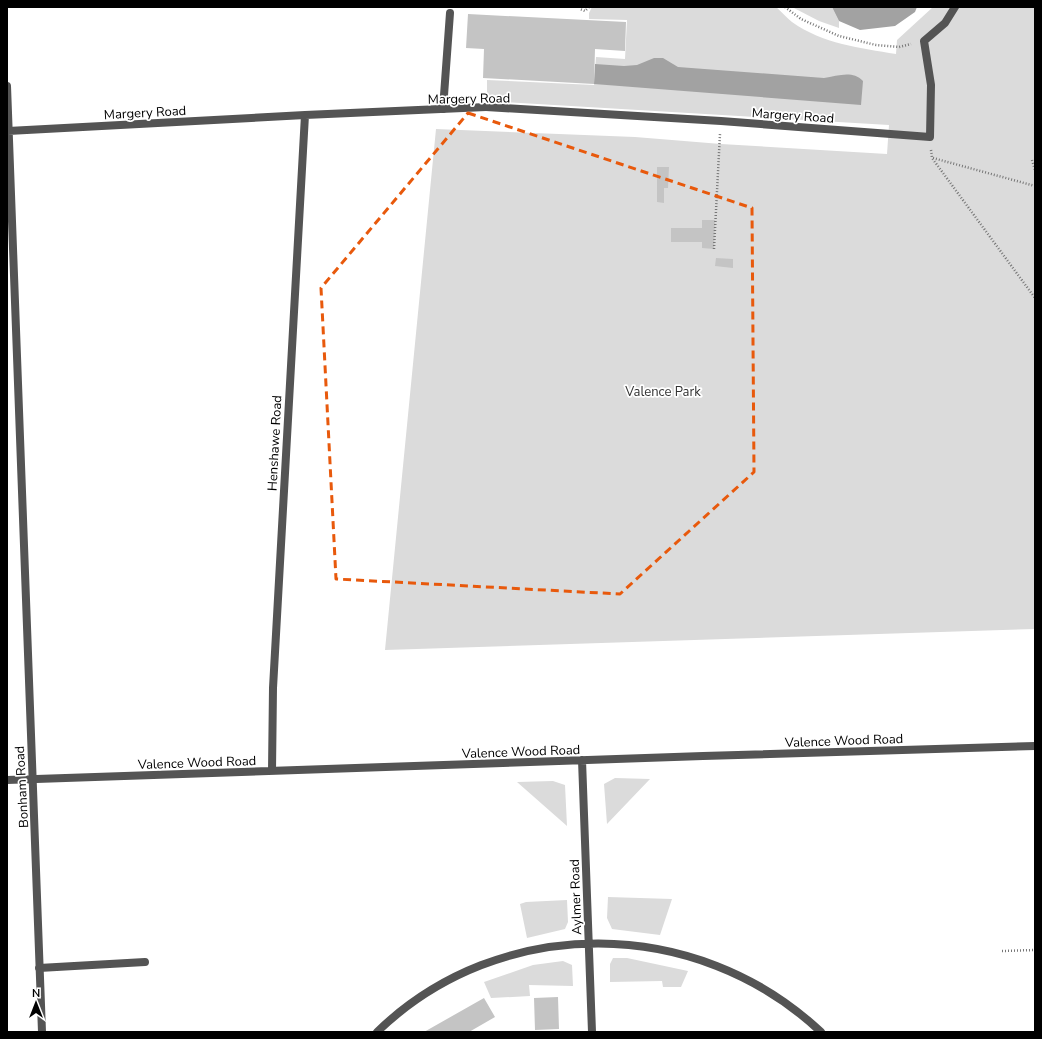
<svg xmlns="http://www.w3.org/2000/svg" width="1042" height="1039" viewBox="0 0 1042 1039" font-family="'Nunito Sans',sans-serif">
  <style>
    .green { fill: #dbdbdb }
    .water { fill: #a2a2a2 }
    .building { fill: #c4c4c4 }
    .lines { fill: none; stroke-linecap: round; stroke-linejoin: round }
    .path { stroke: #767676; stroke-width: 2.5; stroke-dasharray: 1 2; stroke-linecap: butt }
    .service { stroke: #545454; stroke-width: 8 }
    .minor { stroke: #545454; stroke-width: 8 }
    .marked { fill: none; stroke: #e8590c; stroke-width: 3; stroke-dasharray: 8 5; stroke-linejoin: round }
    .labels { text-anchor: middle; stroke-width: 3.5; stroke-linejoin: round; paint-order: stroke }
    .street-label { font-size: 13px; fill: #000; stroke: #fff }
    .park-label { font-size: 13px; fill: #323232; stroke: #fff }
  </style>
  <rect width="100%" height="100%" fill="#fff"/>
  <path class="green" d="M592 7H776C782 12 787 18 792 22 823 44 860 48 896 54L897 40 933 7H1035V629L385 650 436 129 635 137 721 144 887 154 889 125 487 101V80L594 85 596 57 625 59 627 20 589 19V13Z
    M792 7H832L839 21V28L819 21Z
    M615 778 650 779 607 824 604 784Z
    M553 781 565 785 567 826 517 782Z
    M608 897 672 899 660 935 612 929 607 918Z
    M567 900 568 922 565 929 527 938 520 904 526 902Z
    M613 958H627L688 971 681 987H663L662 981 610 982V964Z
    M563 961 572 965 573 986 529 985 530 996 491 998 484 982 533 965Z"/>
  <path class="water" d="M832 7H917L915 12 895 26 860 30 839 21Z
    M654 58H663L678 67 824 78C838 76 852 70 863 81L861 105 594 84 595 64 624 66 637 65Z"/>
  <path class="building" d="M468 14 626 22 625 51 595 49 594 84 483 78 484 49 466 48Z
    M657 167H669L668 188H664V203L657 202Z
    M702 220H715L714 249 702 248V242H671V228H702Z
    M716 258 733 259V268L715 266Z
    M558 997 559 1029 535 1030 534 998Z
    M484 998 495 1017 469 1032H424Z"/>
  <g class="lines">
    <path class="path" d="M580 7V9L585 11 589 7
      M785 7 801 19 839 36 876 45 899 47 911 44
      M931 150 932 158 1035 298
      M933 158 1035 186
      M1032 160 1035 170
      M714 249 720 134
      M1002 951 1035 950"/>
    <path class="service" d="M486 107 721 121 930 137 931 85 924 41 945 23 955 7
      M443 109 450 13"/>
    <path class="minor" d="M7 86 42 1032
      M8 131 305 115 486 107
      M582 760 592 1032
      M272 771 273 688 305 115
      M7 780 703 756 1035 746
      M39 968 145 962
      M377 1032C500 913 697 915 821 1032"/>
  </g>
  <path class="marked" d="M468 113 752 208 754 472 620 594 336 579 321 288Z"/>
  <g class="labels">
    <g class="street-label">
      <text transform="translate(469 98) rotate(-1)" y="5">Margery Road</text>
      <text transform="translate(145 112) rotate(-3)" y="5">Margery Road</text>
      <text transform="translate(793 115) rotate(4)" y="5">Margery Road</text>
      <text transform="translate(274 443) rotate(-87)" y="5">Henshawe Road</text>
      <text transform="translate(844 740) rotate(-2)" y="5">Valence Wood Road</text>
      <text transform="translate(521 751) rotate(-2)" y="5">Valence Wood Road</text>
      <text transform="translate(197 762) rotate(-2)" y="5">Valence Wood Road</text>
      <text transform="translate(21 787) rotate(-93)" y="5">Bonham Road</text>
      <text transform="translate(575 897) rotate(-92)" y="5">Aylmer Road</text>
    </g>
    <g class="park-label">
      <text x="663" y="396">Valence Park</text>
    </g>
  </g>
  <rect width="1042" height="1039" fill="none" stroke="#000000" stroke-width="16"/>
  <g transform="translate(36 1003)" stroke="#ffffff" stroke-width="3" paint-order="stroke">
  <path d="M0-3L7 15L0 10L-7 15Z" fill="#000000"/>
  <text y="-6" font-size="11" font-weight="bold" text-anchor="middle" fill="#000000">N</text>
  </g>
</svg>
